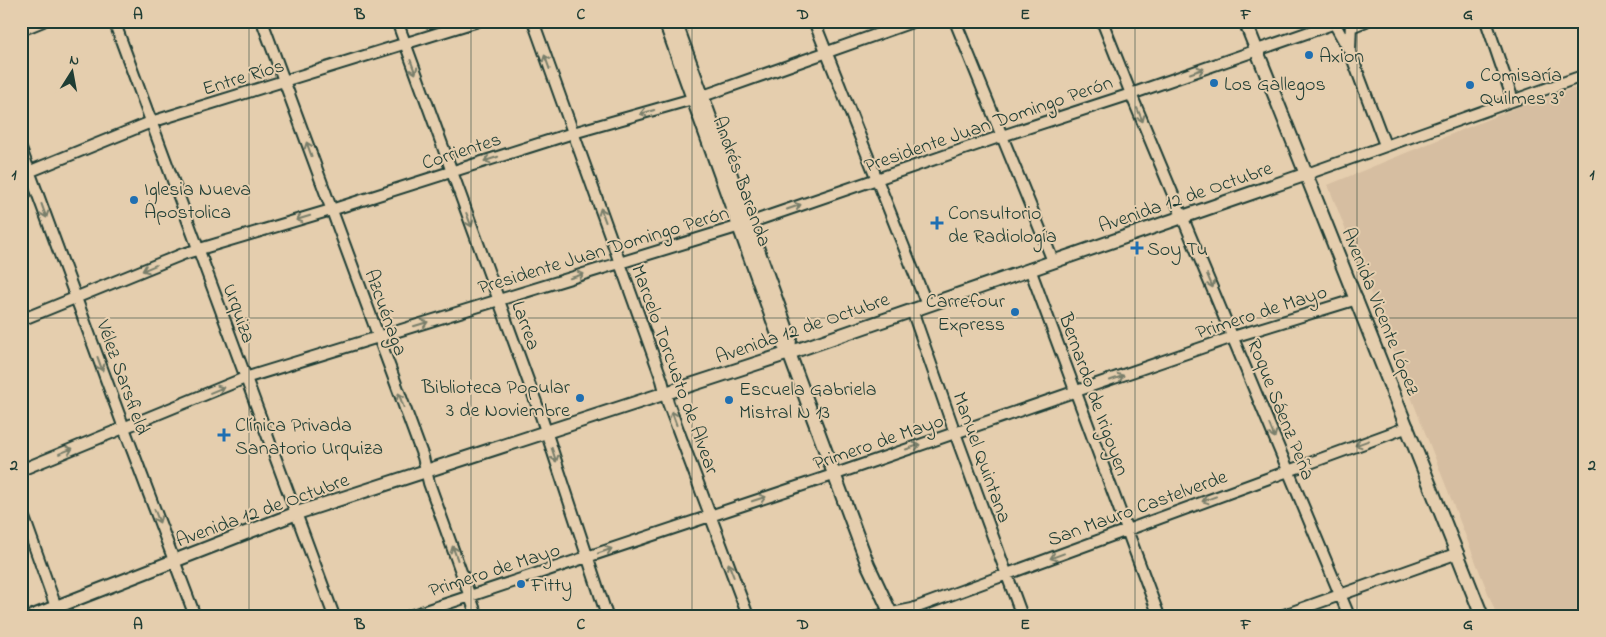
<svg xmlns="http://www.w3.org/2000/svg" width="1606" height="637" viewBox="0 0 1606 637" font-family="'Indie Flower',sans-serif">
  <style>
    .built { fill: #d6bea1 }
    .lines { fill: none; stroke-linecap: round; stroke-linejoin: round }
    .minor-casing { stroke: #1f3d34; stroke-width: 14 }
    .major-casing { stroke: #1f3d34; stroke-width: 16 }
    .minor { stroke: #e5ceae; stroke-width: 10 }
    .major { stroke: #e5ceae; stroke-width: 12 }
    .oneway { stroke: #787e6b }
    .grid { fill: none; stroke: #1f3d34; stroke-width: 1; stroke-opacity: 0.55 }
    .poi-dot { fill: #1f6fb2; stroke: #e5ceae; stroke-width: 2 }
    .labels { text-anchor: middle; stroke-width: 4; stroke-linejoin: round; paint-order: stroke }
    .poi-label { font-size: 20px; fill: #1f3d34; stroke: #e5ceae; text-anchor: start }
    .street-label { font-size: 20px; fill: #1f3d34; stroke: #e5ceae }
    .neatline { fill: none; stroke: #1f3d34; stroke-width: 2 }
    .grid-label { font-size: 16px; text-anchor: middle; font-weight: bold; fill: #1f3d34 }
  </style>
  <rect width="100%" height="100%" fill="#e5ceae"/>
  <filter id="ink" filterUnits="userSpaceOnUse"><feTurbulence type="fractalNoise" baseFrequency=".02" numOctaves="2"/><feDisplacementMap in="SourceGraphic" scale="10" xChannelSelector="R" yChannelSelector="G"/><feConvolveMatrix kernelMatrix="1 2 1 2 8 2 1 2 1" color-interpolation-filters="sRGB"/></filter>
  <g filter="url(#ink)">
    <path class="built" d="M1585 85V616H1497L1328 185 1520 106Z"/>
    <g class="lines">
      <g class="minor-casing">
        <path id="minor" d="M114 21 334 616
          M262 21 423 457 429 483 477 616
          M397 21 541 416 607 616
          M533 21 662 380 668 403 748 616
          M814 21 927 305
          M955 21 1053 261
          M1102 21 1131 94 1349 616
          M1333 21 1350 52 1385 145
          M1486 21 1513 100
          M1351 27 1366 21
          M21 30 43 21
          M1350 51 1351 21
          M21 149 124 428 195 616
          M1307 174 1585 75
          M21 175 151 122 478 21
          M1030 269 1159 616
          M912 310 955 433 1022 616
          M21 320 183 254 331 210 573 133 703 96 915 21
          M21 470 245 378 740 226 1002 136 1131 94 1341 21
          M21 509 56 607
          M410 616 833 475 1233 337 1357 299
          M877 616 912 609 1408 427
          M1281 616 1458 553"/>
      </g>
      <g class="major-casing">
        <path id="major" d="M665 21 780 340 789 353 868 565 892 616
          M675 21 790 338 789 353
          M1245 21 1482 616
          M33 616 297 513 789 353 1307 174"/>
      </g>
      <use href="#minor" class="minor"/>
      <use href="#major" class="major"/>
    </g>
    <defs><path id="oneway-shaft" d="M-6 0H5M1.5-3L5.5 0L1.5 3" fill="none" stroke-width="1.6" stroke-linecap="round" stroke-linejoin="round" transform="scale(1.25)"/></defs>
    <g class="oneway">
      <use href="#oneway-shaft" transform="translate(547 62) rotate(-110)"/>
      <use href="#oneway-shaft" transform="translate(413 67) rotate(70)"/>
      <use href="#oneway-shaft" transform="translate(1197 71) rotate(-19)"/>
      <use href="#oneway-shaft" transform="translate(647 112) rotate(164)"/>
      <use href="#oneway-shaft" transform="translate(1140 115) rotate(67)"/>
      <use href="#oneway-shaft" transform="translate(309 149) rotate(-110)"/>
      <use href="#oneway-shaft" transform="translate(491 159) rotate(162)"/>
      <use href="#oneway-shaft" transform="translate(794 207) rotate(-19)"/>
      <use href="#oneway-shaft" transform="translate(44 211) rotate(70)"/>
      <use href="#oneway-shaft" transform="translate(603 215) rotate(-110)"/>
      <use href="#oneway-shaft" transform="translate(303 218) rotate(163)"/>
      <use href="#oneway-shaft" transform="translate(469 220) rotate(69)"/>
      <use href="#oneway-shaft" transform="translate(149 268) rotate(157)"/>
      <use href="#oneway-shaft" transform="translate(577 276) rotate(-17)"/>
      <use href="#oneway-shaft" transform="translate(1210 281) rotate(67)"/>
      <use href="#oneway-shaft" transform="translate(421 324) rotate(-17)"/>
      <use href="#oneway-shaft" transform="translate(100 364) rotate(70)"/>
      <use href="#oneway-shaft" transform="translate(1117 378) rotate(-19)"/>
      <use href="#oneway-shaft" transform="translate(217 390) rotate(-22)"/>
      <use href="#oneway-shaft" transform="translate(401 400) rotate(-110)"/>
      <use href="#oneway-shaft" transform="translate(674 418) rotate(-110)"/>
      <use href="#oneway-shaft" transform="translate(1272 431) rotate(68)"/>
      <use href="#oneway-shaft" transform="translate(1362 443) rotate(160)"/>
      <use href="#oneway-shaft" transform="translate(913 447) rotate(-19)"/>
      <use href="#oneway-shaft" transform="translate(66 451) rotate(-22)"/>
      <use href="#oneway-shaft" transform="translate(554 455) rotate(72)"/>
      <use href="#oneway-shaft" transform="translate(759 499) rotate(-18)"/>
      <use href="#oneway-shaft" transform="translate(1209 499) rotate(160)"/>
      <use href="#oneway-shaft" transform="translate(157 516) rotate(69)"/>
      <use href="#oneway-shaft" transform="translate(605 551) rotate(-19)"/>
      <use href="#oneway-shaft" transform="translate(455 553) rotate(-110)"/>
      <use href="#oneway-shaft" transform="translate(1057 556) rotate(160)"/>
      <use href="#oneway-shaft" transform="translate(731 570) rotate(-111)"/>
    </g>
  </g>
  <path class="grid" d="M249 21V616M471 21V616M692 21V616M914 21V616M1135 21V616M1357 21V616M21 318H1585"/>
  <g class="poi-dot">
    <circle cx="1309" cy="55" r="5"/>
    <circle cx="1214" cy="83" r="5"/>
    <circle cx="1470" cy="85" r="5"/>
    <circle cx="134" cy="200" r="5"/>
    <path d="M934.5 215.5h5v5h5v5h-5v5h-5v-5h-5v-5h5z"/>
    <path d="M1134.5 240.5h5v5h5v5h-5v5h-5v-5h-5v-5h5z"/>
    <circle cx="1015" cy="312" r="5"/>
    <circle cx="580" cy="398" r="5"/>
    <circle cx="729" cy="400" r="5"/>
    <path d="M221.5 427.5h5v5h5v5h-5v5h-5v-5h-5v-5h5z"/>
    <circle cx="521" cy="584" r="5"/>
  </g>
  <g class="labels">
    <g class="poi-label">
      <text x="1319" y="62">Axion</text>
      <text x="1480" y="81">Comisaría<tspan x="1480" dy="23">Quilmes 3°</tspan></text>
      <text x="1224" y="90">Los Gallegos</text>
      <text x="144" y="195">Iglesia Nueva<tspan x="144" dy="23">Apostolica</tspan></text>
      <text x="948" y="219">Consultorio<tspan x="948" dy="23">de Radiología</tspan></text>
      <text x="1147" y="255">Soy Tu</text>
      <text x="1005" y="307" text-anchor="end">Carrefour<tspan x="1005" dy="23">Express</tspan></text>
      <text x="570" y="393" text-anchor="end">Biblioteca Popular<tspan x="570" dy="23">3 de Noviembre</tspan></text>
      <text x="739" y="395">Escuela Gabriela<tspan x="739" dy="23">Mistral N 13</tspan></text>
      <text x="235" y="431">Clínica Privada<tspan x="235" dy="23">Sanatorio Urquiza</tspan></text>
      <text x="531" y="591">Fitty</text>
    </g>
    <g class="street-label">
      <text transform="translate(243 76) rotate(-17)" y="7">Entre Ríos</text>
      <text transform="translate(988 123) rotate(-19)" y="7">Presidente Juan Domingo Perón</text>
      <text transform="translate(461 150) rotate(-18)" y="7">Corrientes</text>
      <text transform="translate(743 181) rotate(70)" y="7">Andrés Baranda</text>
      <text transform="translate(1185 196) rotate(-19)" y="7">Avenida 12 de Octubre</text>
      <text transform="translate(603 249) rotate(-17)" y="7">Presidente Juan Domingo Perón</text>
      <text transform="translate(1261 311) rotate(-18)" y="7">Primero de Mayo</text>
      <text transform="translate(1382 311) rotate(68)" y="7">Avenida Vicente López</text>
      <text transform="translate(387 312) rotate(70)" y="7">Azcuénaga</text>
      <text transform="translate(240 313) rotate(70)" y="7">Urquiza</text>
      <text transform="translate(527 325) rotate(70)" y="7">Larrea</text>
      <text transform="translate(802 327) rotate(-19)" y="7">Avenida 12 de Octubre</text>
      <text transform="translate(676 369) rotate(70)" y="7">Marcelo Torcuato de Alvear</text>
      <text transform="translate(124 377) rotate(70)" y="7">Vélez Sarsfield</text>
      <text transform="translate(1095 394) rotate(70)" y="7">Bernardo de Irigoyen</text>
      <text transform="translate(1282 409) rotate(68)" y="7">Roque Sáenz Peña</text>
      <text transform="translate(878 441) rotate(-19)" y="7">Primero de Mayo</text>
      <text transform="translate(983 457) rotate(70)" y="7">Manuel Quintana</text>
      <text transform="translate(1137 507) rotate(-20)" y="7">San Mauro Castelverde</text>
      <text transform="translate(262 509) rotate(-20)" y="7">Avenida 12 de Octubre</text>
      <text transform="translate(494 569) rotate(-18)" y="7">Primero de Mayo</text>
    </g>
  </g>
  <rect width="1606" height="637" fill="none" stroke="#e5ceae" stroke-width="55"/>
  <g transform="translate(72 72) rotate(11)" stroke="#e5ceae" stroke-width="4" paint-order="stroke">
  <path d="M0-4L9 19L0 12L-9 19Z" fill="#1f3d34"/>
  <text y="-8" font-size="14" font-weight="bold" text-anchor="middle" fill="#1f3d34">N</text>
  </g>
  <rect x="28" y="28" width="1550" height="582" class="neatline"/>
  <g class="grid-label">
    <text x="138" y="19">A</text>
    <text x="360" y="19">B</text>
    <text x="581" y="19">C</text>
    <text x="803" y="19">D</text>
    <text x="1025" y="19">E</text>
    <text x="1246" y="19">F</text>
    <text x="1468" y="19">G</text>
    <text x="14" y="179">1</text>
    <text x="1592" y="179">1</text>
    <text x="14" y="470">2</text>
    <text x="1592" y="470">2</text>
    <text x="138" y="629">A</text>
    <text x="360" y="629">B</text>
    <text x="581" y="629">C</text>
    <text x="803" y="629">D</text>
    <text x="1025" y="629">E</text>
    <text x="1246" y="629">F</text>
    <text x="1468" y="629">G</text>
  </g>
</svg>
